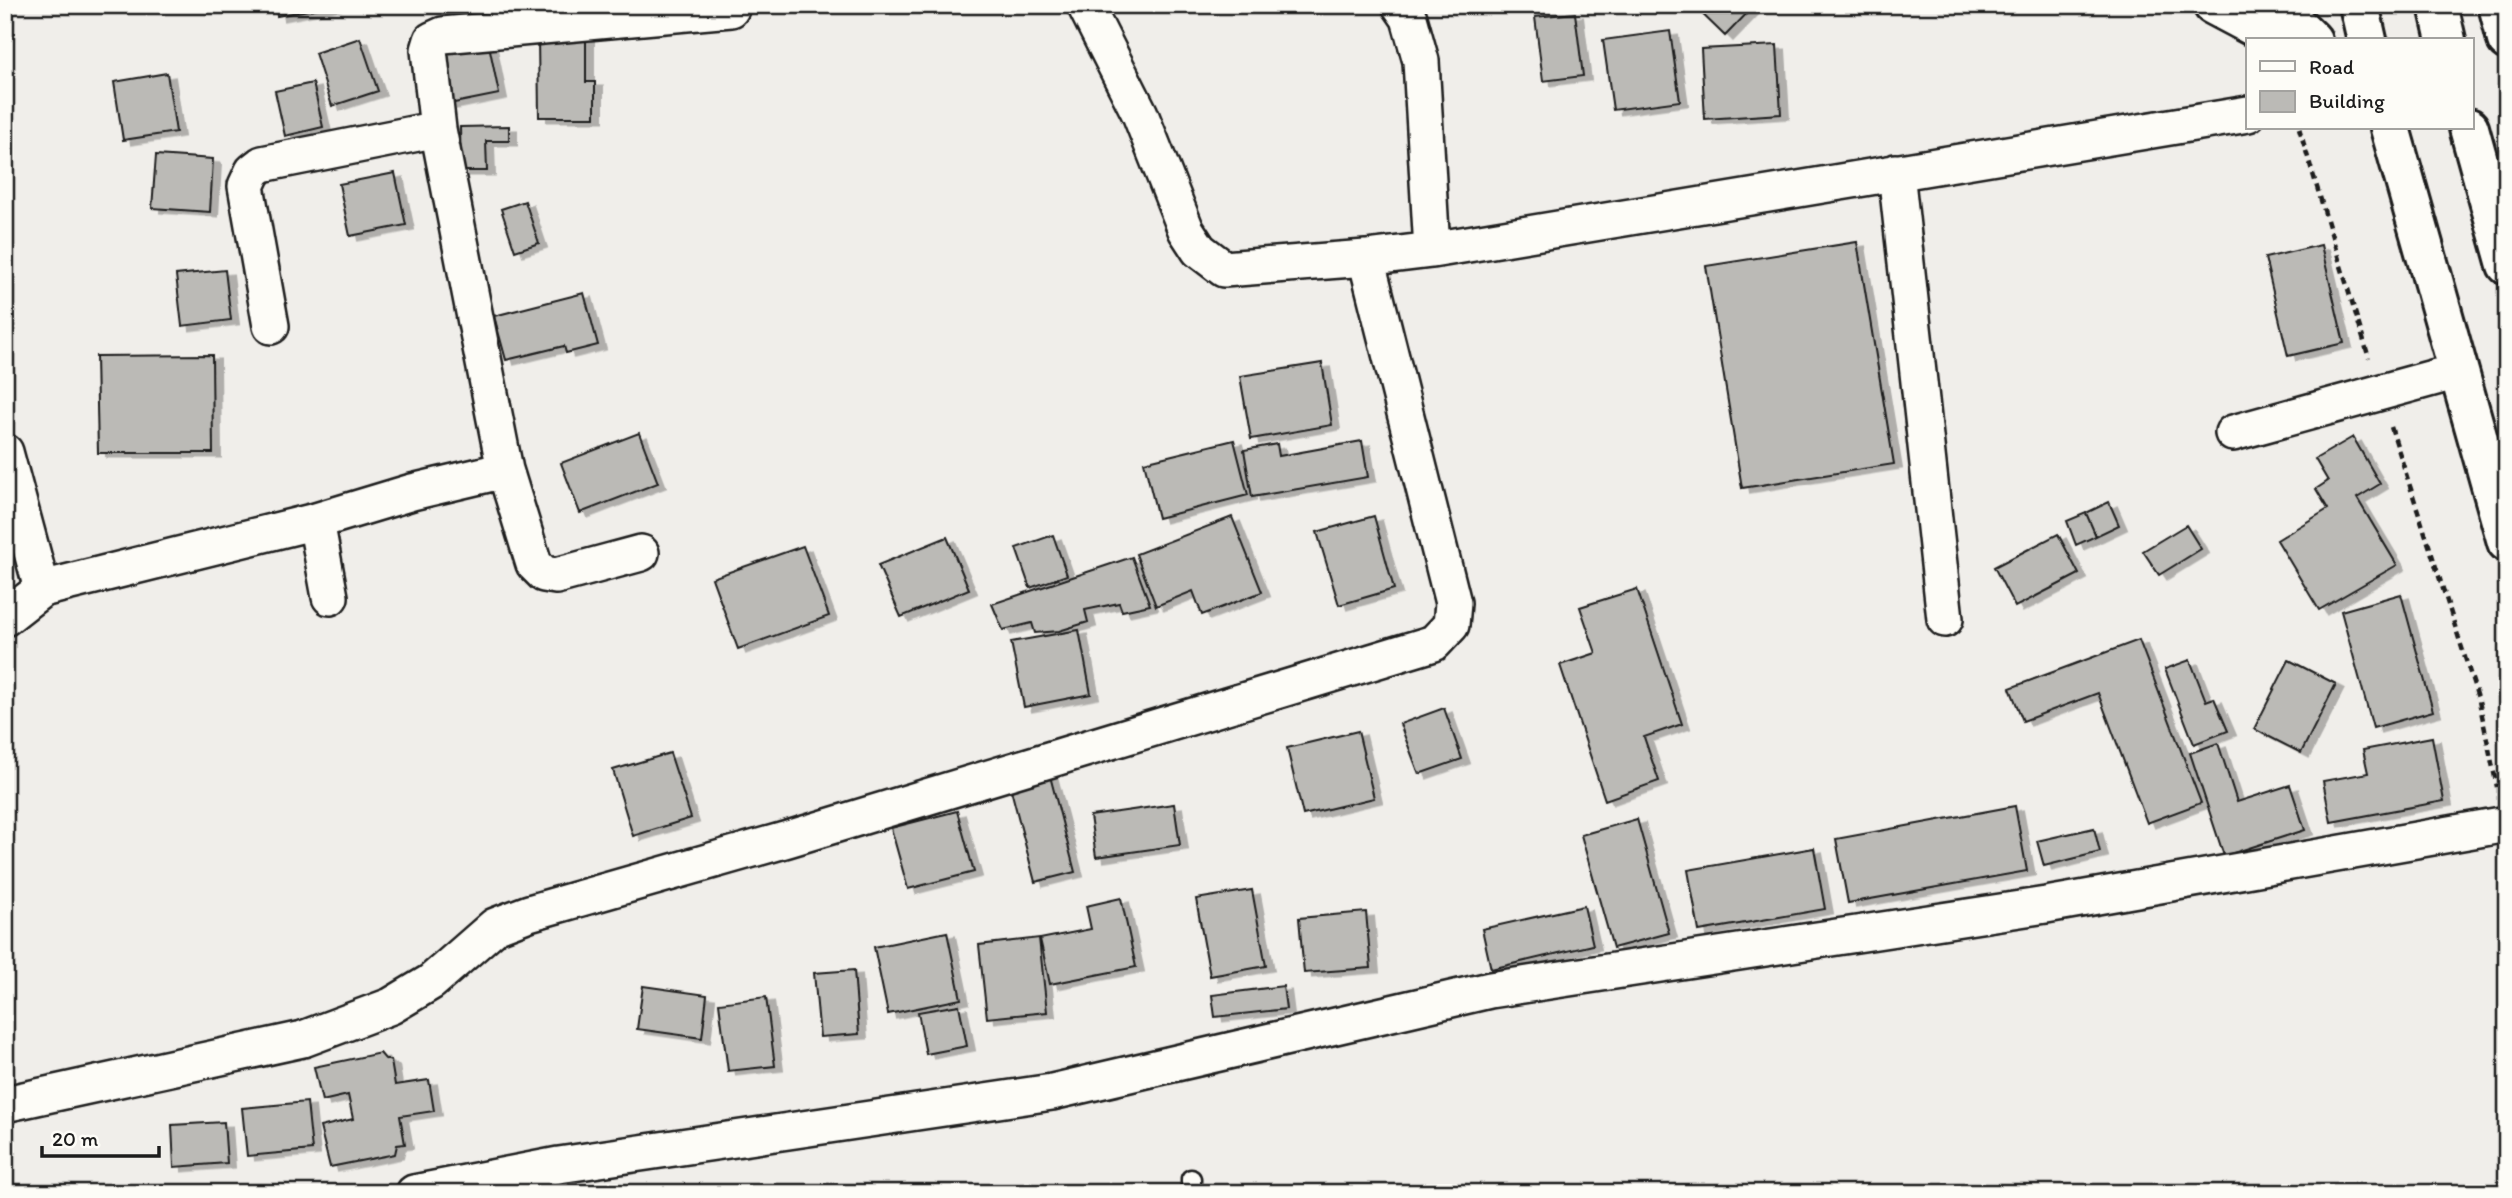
<svg xmlns="http://www.w3.org/2000/svg" width="2512" height="1198" viewBox="0 0 2512 1198" font-family="Itim,sans-serif">
  <style>
    .building { fill: #bbbab6; stroke: #1c1c1c; stroke-width: 2; filter: url(#shadow) }
    .lines { fill: none; stroke-linecap: round; stroke-linejoin: round }
    .service-casing { stroke: #1c1c1c; stroke-width: 23 }
    .minor-casing { stroke: #1c1c1c; stroke-width: 40 }
    .secondary-casing { stroke: #1c1c1c; stroke-width: 44 }
    .primary-casing { stroke: #1c1c1c; stroke-width: 44 }
    .path { stroke: #1c1c1c; stroke-width: 4.5; stroke-dasharray: 7 5; stroke-linecap: butt }
    .service { stroke: #fdfcf7; stroke-width: 18 }
    .minor { stroke: #fdfcf7; stroke-width: 35 }
    .secondary { stroke: #fdfcf7; stroke-width: 38 }
    .primary { stroke: #fdfcf7; stroke-width: 38 }
  </style>
  <defs>
    <filter id="shadow"><feDropShadow dx="8" dy="4.5" stdDeviation="0" flood-color="#0004"/></filter>
  </defs>
  <rect width="100%" height="100%" fill="#f0eeea"/>
  <filter id="ink" filterUnits="userSpaceOnUse"><feTurbulence type="fractalNoise" baseFrequency=".0143" numOctaves="2"/><feDisplacementMap in="SourceGraphic" scale="14" xChannelSelector="R" yChannelSelector="G"/><feConvolveMatrix kernelMatrix="1 2 1 2 8 2 1 2 1" color-interpolation-filters="sRGB"/></filter>
  <g filter="url(#ink)">
    <path class="building" d="M275 5H334L277 16Z
      M1693 5H1755L1725 36Z
      M1575 13 1583 76 1543 81 1535 17Z
      M1670 31 1680 101 1613 110 1603 40Z
      M538 35H586V82H595V117H539Z
      M360 38 378 91 332 106 315 53Z
      M488 40 499 94 449 104 438 50Z
      M1777 45 1781 114 1705 119 1701 49Z
      M167 73 176 132 123 140 114 82Z
      M313 83 323 127 285 136 275 91Z
      M509 126V141H486L487 171H461L460 127Z
      M156 155 213 159 210 212 152 208Z
      M395 173 406 225 350 236 339 184Z
      M525 201 539 243 515 251 501 209Z
      M1857 242 1894 464 1742 488 1706 266Z
      M2321 245 2344 343 2288 356 2265 258Z
      M225 270 231 320 182 326 176 275Z
      M584 293 598 345 566 353 564 346 506 360 494 316Z
      M212 355 213 453H98L96 356Z
      M1322 363 1332 425 1251 439 1240 376Z
      M639 433 658 483 580 513 561 463Z
      M2353 437 2380 484 2357 498 2397 565 2319 610 2277 540 2328 509 2316 489 2328 481 2315 459Z
      M1234 440 1248 495 1158 518 1144 462Z
      M1362 441 1368 477 1252 497 1244 450 1277 444 1279 456Z
      M2109 502 2119 525 2096 536 2086 513Z
      M2086 513 2096 536 2076 545 2067 521Z
      M1374 516 1394 589 1339 605 1317 532Z
      M1232 517 1262 592 1202 615 1193 591 1156 606 1136 554Z
      M2186 525 2201 549 2159 575 2143 551Z
      M2058 534 2079 574 2015 607 1994 567Z
      M1053 535 1067 575 1030 588 1016 548Z
      M947 537 969 589 901 617 878 565Z
      M803 546 829 616 738 649 712 578Z
      M1132 557 1150 605 1122 611 1119 603 1085 610 1088 622 1059 631 1035 633 1032 623 1003 630 992 604Z
      M1637 589 1682 724 1644 737 1659 781 1605 800 1560 665 1596 653 1580 607Z
      M2401 594 2433 711 2373 728 2341 611Z
      M1079 630 1091 694 1024 707 1011 642Z
      M2139 640 2201 803 2147 823 2098 693 2023 721 2010 688Z
      M2190 660 2206 701 2214 698 2228 731 2194 744 2165 669Z
      M2289 660 2336 684 2301 753 2254 729Z
      M1444 708 1462 759 1419 774 1400 724Z
      M1358 731 1374 798 1303 815 1287 748Z
      M2432 737 2444 801 2331 822 2323 781 2368 773 2363 750Z
      M2218 743 2237 802 2290 785 2305 830 2224 856 2190 753Z
      M670 753 691 818 633 836 613 770Z
      M1049 772 1075 872 1035 882 1009 782Z
      M1174 804 1180 845 1096 857 1090 816Z
      M2015 806 2027 871 1848 903 1836 839Z
      M957 811 974 872 908 889 891 828Z
      M1637 819 1669 933 1613 948 1581 835Z
      M2094 828 2100 852 2044 866 2037 841Z
      M1814 848 1825 909 1699 931 1688 870Z
      M1252 890 1266 966 1210 976 1196 899Z
      M1121 898 1136 967 1050 984 1040 939 1091 929 1086 906Z
      M1584 906 1593 945 1491 969 1482 929Z
      M1366 912 1371 968 1304 973 1299 918Z
      M947 932 961 999 888 1014 874 947Z
      M1039 938 1047 1012 987 1018 979 945Z
      M854 970 859 1034 820 1037 814 973Z
      M643 986 707 995 702 1038 637 1029Z
      M1283 986 1286 1009 1215 1017 1212 995Z
      M766 997 775 1066 728 1071 719 1003Z
      M959 1005 967 1046 926 1054 918 1012Z
      M380 1053 385 1059 391 1061 395 1085 429 1080 434 1111 400 1116 405 1144 397 1145 395 1154 330 1167 320 1127 353 1119 348 1095 322 1101 314 1067Z
      M307 1102 312 1150 247 1156 242 1108Z
      M224 1122 227 1163 174 1167 172 1125Z
      M1219 1190H1244V1193H1219Z"/>
    <g class="lines">
      <g class="service-casing">
        <path id="service" d="M1191 1179V1193"/>
      </g>
      <g class="minor-casing">
        <path id="minor" d="M1085 5 1140 114 1186 230 1199 250 1224 269 1366 258 1432 250 2248 114
          M1400 5 1409 18 1421 61 1432 250
          M1896 172 1945 619
          M271 326 246 186 253 171 262 164 438 129
          M2233 433 2458 371
          M5 452 42 589
          M316 521 330 597
          M641 553 556 576 544 574 534 564 505 470 438 129 429 50 432 40 443 35 731 9
          M5 618 42 589 316 521 412 492 505 470
          M5 1104 303 1039 391 1006 431 982 495 926 529 913 788 839 1434 643 1451 625 1453 603 1366 258
          M414 1193 559 1165 1052 1092 1490 990 2046 905 2507 824"/>
      </g>
      <g class="secondary-casing">
        <path id="secondary" d="M2213 5 2279 40
          M2276 5 2312 40"/>
      </g>
      <g class="primary-casing">
        <path id="primary" d="M2359 5 2367 40
          M2438 5 2446 40
          M2498 5 2507 40
          M2390 128 2507 542
          M2469 128 2507 265"/>
      </g>
      <path class="path" d="M2299 128 2369 358
        M2391 427 2479 701 2497 787"/>
      <use href="#service" class="service"/>
      <use href="#minor" class="minor"/>
      <use href="#secondary" class="secondary"/>
      <use href="#primary" class="primary"/>
    </g>
  </g>
  <rect width="2512" height="1198" fill="none" stroke="#fdfcf7" stroke-width="28"/>
  <rect x="14" y="14" width="2484" height="1170" fill="none" stroke="#1c1c1c" stroke-width="2.5" filter="url(#ink)"/>
  <rect x="2246" y="38" width="228" height="91" fill="#fdfcf7" stroke="#a3a29f" stroke-width="2"/>
  <rect x="2260" y="61" width="35" height="10" fill="#fdfcf7" stroke="#a3a29f" stroke-width="2"/>
  <text x="2309" y="74" font-size="21" fill="#1c1c1c">Road</text>
  <rect x="2260" y="91" width="35" height="21" fill="#bbbab6" stroke="#a3a29f" stroke-width="2"/>
  <text x="2309" y="108" font-size="21" fill="#1c1c1c">Building</text>
  <path d="M42 1146v10h117v-10" fill="none" stroke="#1c1c1c" stroke-width="3.5"/>
  <text x="52" y="1146" font-size="21" fill="#1c1c1c" stroke="#fdfcf7" stroke-width="5" paint-order="stroke">20 m</text>
</svg>
